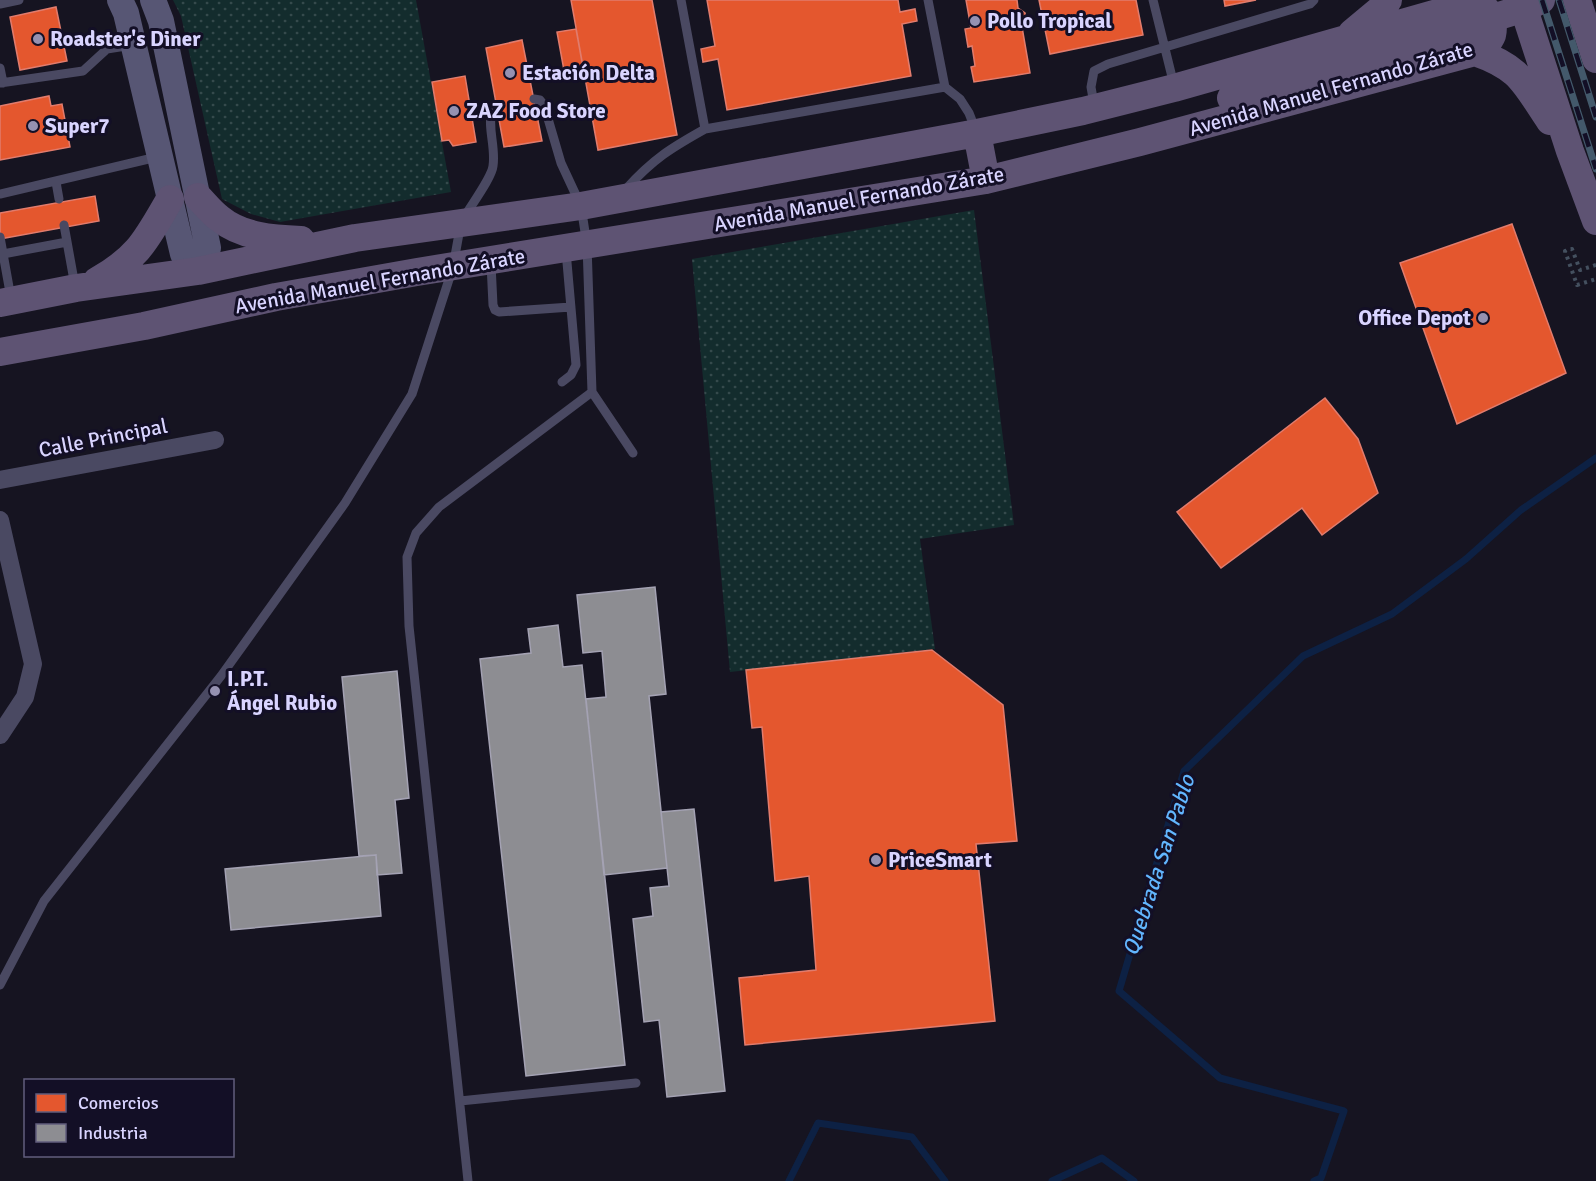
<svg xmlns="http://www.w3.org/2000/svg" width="1596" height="1181" viewBox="0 0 1596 1181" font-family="Signika,sans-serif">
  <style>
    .grass { fill: url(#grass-dots) }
    .shops { fill: #e4572e; stroke: #e17c6d; stroke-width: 1.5 }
    .industry { fill: #8d8d92; stroke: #a4a2b3; stroke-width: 1.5 }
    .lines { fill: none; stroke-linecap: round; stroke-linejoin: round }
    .stream { stroke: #0d2144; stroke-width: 7 }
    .path { stroke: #44505f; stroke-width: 4; stroke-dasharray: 3 4.5; stroke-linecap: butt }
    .lane { stroke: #4a4962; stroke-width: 9 }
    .street { stroke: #4a4962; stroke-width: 18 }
    .secondary { stroke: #575674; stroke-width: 26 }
    .primary { stroke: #5e5373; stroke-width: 28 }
    .rail-casing { stroke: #43596b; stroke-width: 7 }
    .rail { stroke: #130f26; stroke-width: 4.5; stroke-dasharray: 14; stroke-linecap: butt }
    .poi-dot { fill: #9591b1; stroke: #130f26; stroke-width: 2 }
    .labels { text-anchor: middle; stroke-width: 6; stroke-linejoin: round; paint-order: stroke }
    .poi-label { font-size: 21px; font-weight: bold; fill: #d9d4ff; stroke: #130f26; text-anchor: start }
    .street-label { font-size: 21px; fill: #d9d4ff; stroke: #130f26 }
    .water-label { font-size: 22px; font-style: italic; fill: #62b6ff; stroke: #130f26 }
  </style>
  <defs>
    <pattern id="grass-dots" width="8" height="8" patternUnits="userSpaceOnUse" patternTransform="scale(1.5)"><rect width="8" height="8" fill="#132c2d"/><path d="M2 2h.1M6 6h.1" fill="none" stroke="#354a4c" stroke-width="1.8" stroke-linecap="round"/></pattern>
  </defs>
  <rect width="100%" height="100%" fill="#161421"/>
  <path class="grass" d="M173 0H416L451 192 280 222 251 214 222 199 181 16Z
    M974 210 1014 525 920 539 935 649 730 672 692 259Z"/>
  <path class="shops" d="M571 0H652L677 135 598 150Z
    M707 0H898L900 12 915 9 917 21 902 24 911 76 727 110 718 59 703 62 701 49 715 46Z
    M966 0H1017L1018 8 1025 13 1026 19 1022 27 1030 73 974 82 971 67 975 66 972 46 968 47 965 29 971 28Z
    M1039 0H1136L1143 35 1050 54Z
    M1224 0H1256L1225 6Z
    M56 7 67 61 20 70 10 17Z
    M576 29 584 73 565 76 557 32Z
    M522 40 542 141 504 147 486 48Z
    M465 76 476 142 453 146 449 140 442 141 432 82Z
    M49 96 51 106 62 104 70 147 0 160V106Z
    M95 196 99 221 0 239V213Z
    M1512 224 1566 373 1457 424 1400 263Z
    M1325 398 1358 439 1378 493 1322 535 1302 508 1221 568 1177 512Z
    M932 650 1003 705 1017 841 976 844 995 1021 745 1045 739 978 816 970 809 876 775 881 762 727 752 728 746 670Z"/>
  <path class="industry" d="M655 587 666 694 649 696 667 868 604 875 586 699 606 697 602 651 583 653 577 595Z
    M558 625 563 667 582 665 625 1065 526 1076 480 659 531 653 528 629Z
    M397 671 409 798 395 800 402 873 377 875 376 855 359 856 342 677Z
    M694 809 725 1091 667 1097 659 1020 644 1022 633 919 653 916 650 888 669 886 661 812Z
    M376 855 381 916 231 930 225 869Z"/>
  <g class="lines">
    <path class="stream" d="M789 1181 818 1123 912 1137 945 1181
      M1052 1181 1102 1158 1134 1181
      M1314 1181 1321 1178 1344 1111 1220 1078 1119 991 1184 771 1303 656 1392 614 1466 559 1521 510 1596 458"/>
    <path class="path" d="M1596 265 1580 270 1572 249 1565 251 1577 285 1596 279"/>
    <path class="lane" d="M928 0 945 87 960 99 969 113 976 131
      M1153 0 1174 85
      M0 4 19 0
      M0 68 3 83
      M0 83 83 71 107 49 132 45
      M1094 104 1091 87 1094 71 1108 64 1310 4 1314 0
      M705 129 945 87
      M56 182 59 199
      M626 189C653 159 671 148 705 129L681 0
      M0 194 157 157
      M465 216C472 204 492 177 493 166 496 147 487 128 492 109L497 106
      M64 225 75 286
      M0 237 11 298
      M3 254 67 242
      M491 264 493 305 495 310 499 312 571 307
      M562 382 571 375 576 365 566 251
      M592 392 633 453
      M0 985 44 901 221 676 345 503 412 394 453 267 460 228
      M460 1101 636 1083
      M468 1181 409 626 407 557 416 533 439 507 592 392 587 245 581 206 561 163 544 105 540 100 534 99"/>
    <path class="street" d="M0 480 215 440
      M0 520 33 664 25 697 0 735"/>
    <path class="secondary" d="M120 0 126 13 183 254 198 271 208 248 161 21 153 0"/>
    <path class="primary" d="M1521 0 1570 151 1596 221
      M1577 0 1596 59
      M1352 33 1382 8 1388 0
      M1475 52C1521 68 1524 83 1550 121
      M1231 98 1525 8 1541 0
      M977 133 986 180
      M198 197C205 204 211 212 219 218 242 237 273 239 301 240
      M97 281C139 257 146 240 170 199
      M0 303 76 288 198 271 355 238 581 206 977 133 1083 111 1174 88 1462 6C1477 4 1488 5 1492 21 1493 25 1493 31 1492 35 1489 43 1481 47 1475 52L1140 142 986 180 417 272 276 297 144 326 0 352"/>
    <g class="rail-casing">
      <path id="rail" d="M1542 0 1596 169
        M1559 0 1596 117"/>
    </g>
    <use href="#rail" class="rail"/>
  </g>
  <g class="poi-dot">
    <circle cx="975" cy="21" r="6"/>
    <circle cx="38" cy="39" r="6"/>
    <circle cx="510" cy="73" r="6"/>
    <circle cx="454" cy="111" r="6"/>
    <circle cx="33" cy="126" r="6"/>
    <circle cx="1483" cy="318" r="6"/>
    <circle cx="215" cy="691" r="6"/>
    <circle cx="876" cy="860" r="6"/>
  </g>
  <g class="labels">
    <g class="poi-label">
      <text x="987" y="28">Pollo Tropical</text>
      <text x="50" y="46">Roadster's Diner</text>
      <text x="522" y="80">Estación Delta</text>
      <text x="466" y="118">ZAZ Food Store</text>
      <text x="45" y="133">Super7</text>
      <text x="1471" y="325" text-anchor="end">Office Depot</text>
      <text x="227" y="686">I.P.T.<tspan x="227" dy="24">Ángel Rubio</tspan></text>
      <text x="888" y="867">PriceSmart</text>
    </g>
    <g class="street-label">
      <text transform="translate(1331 89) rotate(-16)" y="7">Avenida Manuel Fernando Zárate</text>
      <text transform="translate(859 199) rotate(-10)" y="7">Avenida Manuel Fernando Zárate</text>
      <text transform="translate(380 281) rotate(-10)" y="7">Avenida Manuel Fernando Zárate</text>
      <text transform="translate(103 438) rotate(-11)" y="7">Calle Principal</text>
    </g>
    <g class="water-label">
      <text transform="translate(1158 865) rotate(-72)" y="8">Quebrada San Pablo</text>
    </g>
  </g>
  <rect x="24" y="1079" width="210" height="78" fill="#130f26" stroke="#625e7d" stroke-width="1.5"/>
  <rect x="36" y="1094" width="30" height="18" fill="#e4572e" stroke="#625e7d" stroke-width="1.5"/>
  <text x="78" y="1109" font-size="18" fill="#d9d4ff">Comercios</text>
  <rect x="36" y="1124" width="30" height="18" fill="#8d8d92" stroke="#625e7d" stroke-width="1.5"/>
  <text x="78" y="1139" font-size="18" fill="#d9d4ff">Industria</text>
</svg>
